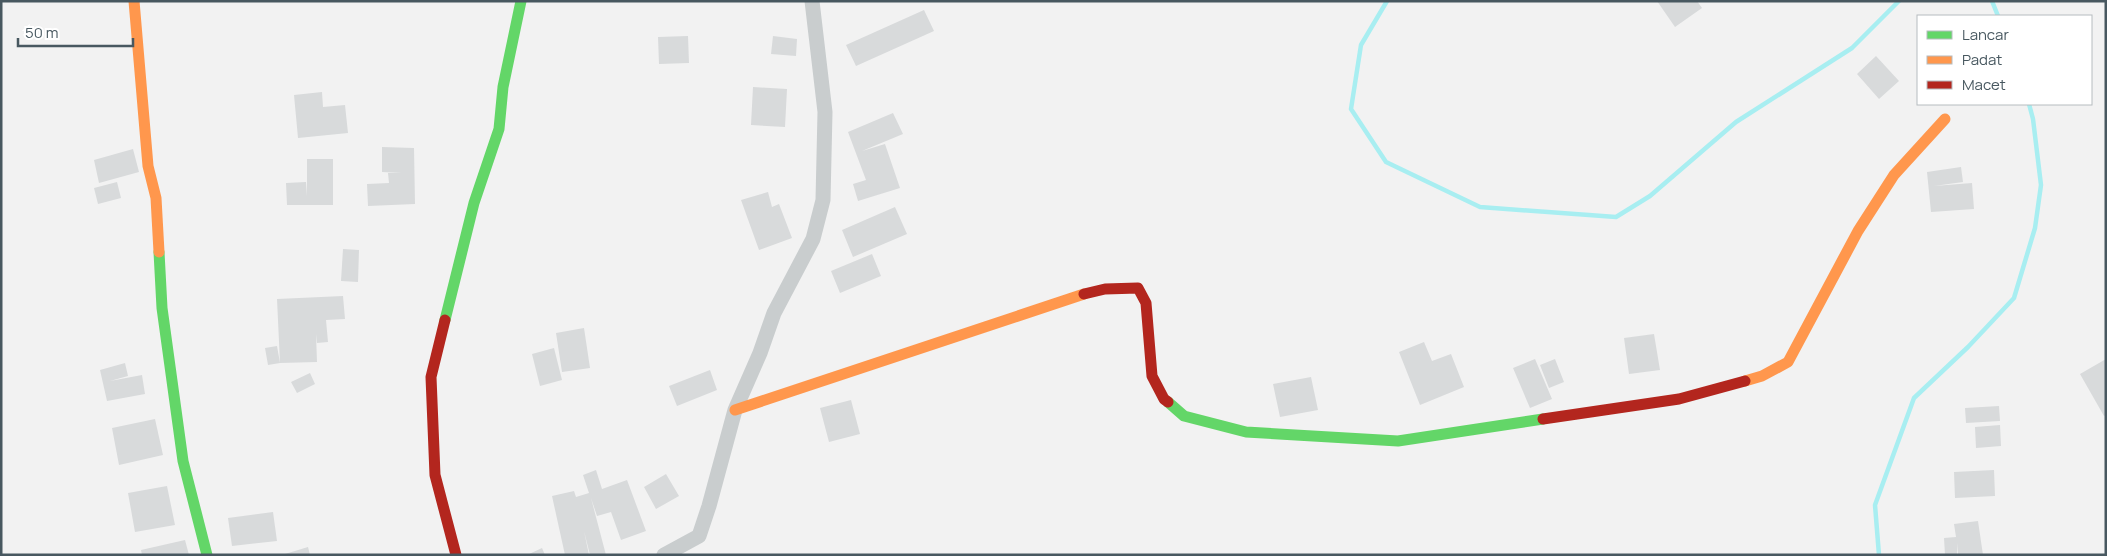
<svg xmlns="http://www.w3.org/2000/svg" width="2107" height="556" viewBox="0 0 2107 556" font-family="Manrope,sans-serif">
  <style>
    .lines { fill: none; stroke-linecap: round; stroke-linejoin: round }
    .stream { stroke: #a8eef1; stroke-width: 4.5 }
    .building { fill: #d8dadb }
    .street { stroke: #c9cdce; stroke-width: 15 }
    .fast { stroke: #63d668; stroke-width: 11 }
    .slow { stroke: #ff974d; stroke-width: 11 }
    .jam { stroke: #b3261e; stroke-width: 11 }
  </style>
  <rect width="100%" height="100%" fill="#f2f2f2"/>
  <g class="lines">
    <path class="stream" d="M1387 1 1361 45 1351 109 1386 162 1480 207 1616 217 1650 196 1736 122 1852 48 1899 1
      M1992 1 1998 16
      M1879 555 1875 505 1914 398 1968 347 2014 298 2035 228 2041 185 2033 119 2029 104"/>
  </g>
  <path class="building" d="M1657 1H1697L1702 8 1675 27Z
    M924 10 934 31 856 66 846 45Z
    M688 36 689 63 659 64 658 37Z
    M773 36 797 39 796 56 771 54Z
    M1876 56 1899 81 1879 99 1857 74Z
    M753 87 787 89 785 127 751 125Z
    M322 92 323 107 345 105 348 133 298 138 294 95Z
    M893 113 903 134 862 151 885 144 900 188 858 201 853 184 866 180 848 132Z
    M382 147 414 148 415 204 368 206 367 184 389 183 388 173H402L382 172Z
    M133 149 139 172 99 183 94 160Z
    M307 159H333V205H287L286 183 306 182 307 196Z
    M1961 167 1963 182 1934 186 1972 183 1974 209 1931 212 1927 172Z
    M117 182 121 198 98 204 94 188Z
    M768 192 772 207 779 204 792 238 759 250 741 200Z
    M895 207 907 234 853 257 842 230Z
    M343 249 359 250 358 282 341 281Z
    M872 254 881 276 840 293 831 271Z
    M343 296 345 319 326 320 328 342 317 343 316 334 317 362 280 363 277 299Z
    M584 328 590 368 562 372 556 333Z
    M1654 334 1660 370 1629 374 1624 338Z
    M1424 342 1432 361 1451 354 1464 387 1420 405 1399 352Z
    M277 346 280 363 268 365 265 348Z
    M554 348 562 380 540 386 532 354Z
    M1535 359 1552 399 1530 408 1513 368Z
    M1555 359 1564 382 1549 388 1540 365Z
    M2106 359V415L2104 416 2080 374Z
    M125 363 128 376 110 381 142 375 145 394 107 401 100 370Z
    M710 370 717 390 677 406 669 386Z
    M310 373 315 384 297 393 291 382Z
    M1311 377 1318 410 1280 417 1273 384Z
    M851 400 860 434 829 442 820 408Z
    M1999 406 2000 421 1966 423 1965 408Z
    M155 419 163 455 119 465 112 428Z
    M2000 425 2001 446 1976 448 1975 427Z
    M596 470 602 489 627 480 646 531 621 540 611 512 597 516 591 498 606 555H590L584 531 589 555H565L552 496 574 491 576 497 589 493 583 475Z
    M1994 470 1995 496 1955 498 1954 472Z
    M666 474 679 496 656 509 644 487Z
    M167 486 175 525 135 532 128 493Z
    M273 512 277 541 232 546 228 518Z
    M1978 521 1983 555H1958L1957 543V555H1945L1944 538 1956 537 1954 524Z
    M185 540 189 555H142L141 550Z
    M308 547 310 555H285V554Z
    M542 548 545 555H527Z"/>
  <g class="lines">
    <path class="street" d="M664 555 699 536 709 506 735 410 760 353 774 313 813 239 823 200 825 112 812 1"/>
    <path class="fast" d="M159 252 162 308 183 461 207 555
      M445 320 474 203 499 129 503 87 521 1
      M1168 402 1184 416 1246 432 1398 441 1543 419"/>
    <path class="slow" d="M134 1 148 166 156 198 159 252
      M1745 381 1762 376 1788 362 1858 231 1894 175 1945 119
      M735 410 1084 294"/>
    <path class="jam" d="M1084 294 1105 289 1138 288 1146 303 1152 376 1164 399 1168 402
      M445 320 431 377 435 475 456 555
      M1543 419 1679 399 1745 381"/>
  </g>
  <rect width="2107" height="556" fill="none" stroke="#485860" stroke-width="5"/>
  <rect x="1917" y="15" width="175" height="90" fill="#ffffff" stroke="#b6bcbf"/>
  <rect x="1927" y="31" width="25" height="8" fill="#63d668" stroke="#b6bcbf"/>
  <text x="1962" y="40" font-size="15" fill="#485860">Lancar</text>
  <rect x="1927" y="56" width="25" height="8" fill="#ff974d" stroke="#b6bcbf"/>
  <text x="1962" y="65" font-size="15" fill="#485860">Padat</text>
  <rect x="1927" y="81" width="25" height="8" fill="#b3261e" stroke="#b6bcbf"/>
  <text x="1962" y="90" font-size="15" fill="#485860">Macet</text>
  <path d="M18 38v8h115v-8" fill="none" stroke="#485860" stroke-width="2.5"/>
  <text x="25" y="38" font-size="15" fill="#485860" stroke="#ffffff" stroke-width="4" paint-order="stroke">50 m</text>
</svg>
